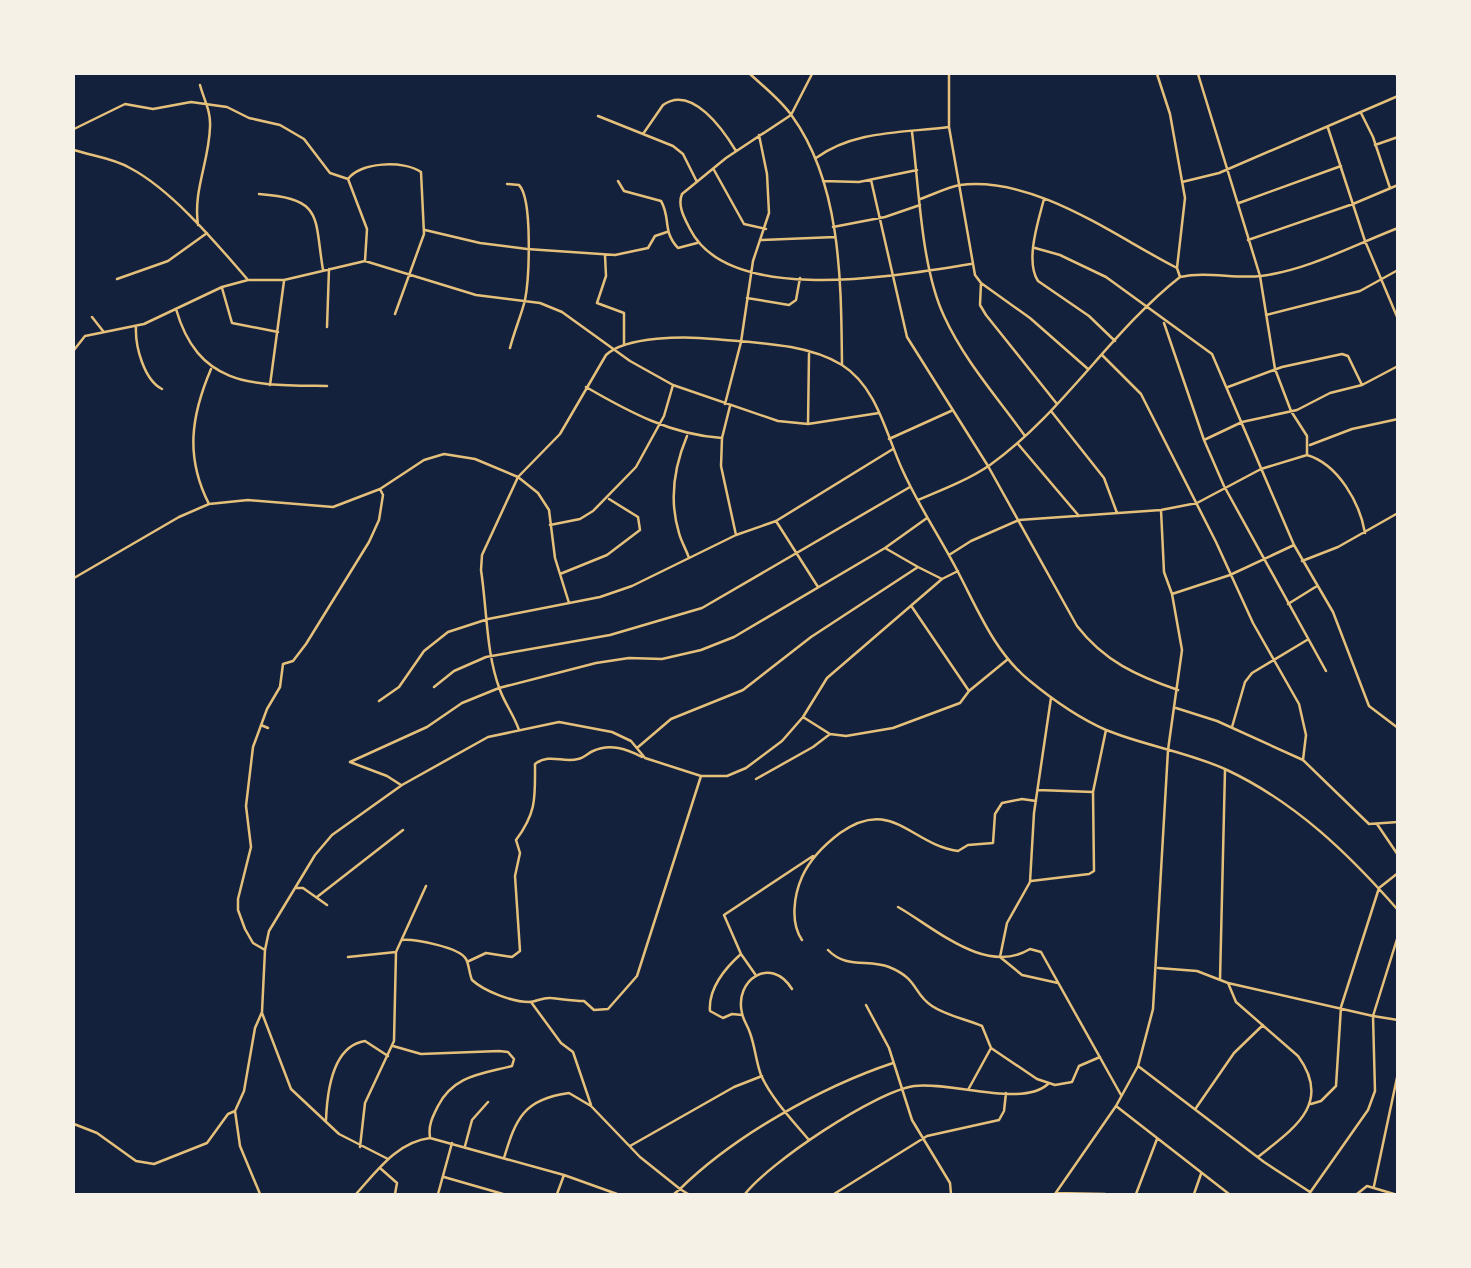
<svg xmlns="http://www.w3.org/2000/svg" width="1471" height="1268" viewBox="0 0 1471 1268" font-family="'Golos Text',sans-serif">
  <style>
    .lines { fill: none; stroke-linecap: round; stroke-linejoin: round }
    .minor { stroke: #e5c07b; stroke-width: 2.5 }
  </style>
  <rect width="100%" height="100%" fill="#14213d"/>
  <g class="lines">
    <path class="minor" d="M750 74C764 87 781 100 792 116 842 185 841 284 842 365
      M812 74 791 115 726 158 682 194C677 206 685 219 690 229 729 307 900 275 971 264
      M949 74V127L975 275 981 283 1030 318 1088 369
      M1157 74 1170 114 1185 198 1177 268 1180 277
      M1198 74 1260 276 1275 369 1291 411 1307 436V454
      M1396 74 1398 76
      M1361 113 1373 137 1390 188
      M598 116 673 146 683 154 697 182
      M1328 128 1365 241 1398 319
      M74 129 125 104 153 109 191 102 227 107 249 118 280 125 304 139 330 173 348 179 367 229 365 261
      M912 132C919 187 921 267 944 316 964 360 997 397 1025 436
      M643 134 663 105C692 84 724 131 736 151
      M1375 145 1398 137
      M74 150C92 156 113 158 130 168 172 190 217 244 248 280
      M816 158C855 130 903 133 949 127
      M714 170 744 224 766 229
      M348 179C360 162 404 160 421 172L424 234 395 314
      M871 180 907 337 988 466 1077 626C1104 661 1137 676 1178 690
      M618 181 624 191 661 201C671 218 662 231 678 248L697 243
      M823 181 859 182 917 170
      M1182 182 1219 173 1398 96
      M507 184 519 185C533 199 529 280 525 300 521 316 514 332 510 348
      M259 194C324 199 314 216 323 270
      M920 199C932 195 948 187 960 185 1036 176 1114 236 1177 268
      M1044 199C1038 222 1025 261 1038 281L1089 316 1115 341
      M1239 203 1341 166
      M198 225C193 190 209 162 210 127 211 111 204 100 200 85
      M833 227 885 217 920 205
      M425 230 480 243 527 249 615 255 648 248 655 236 667 232
      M761 240 835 237
      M1248 240 1353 204 1398 185
      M1035 248 1060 255 1106 277 1212 354 1294 545 1333 612 1369 706 1398 728
      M605 255 606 276 597 303 624 313V344
      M117 279 168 261 207 233
      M981 283 980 305 986 315 1057 404
      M222 288 232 323 278 332
      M747 298 789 305 796 300 800 278
      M176 309C199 389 256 385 327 386
      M1266 315 1360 291 1398 270
      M92 317 103 331
      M1164 323 1204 440 1224 486 1326 671
      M136 327C135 346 144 380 162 389
      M327 327 329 269
      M74 350 85 336 144 324 222 287 248 280H284L365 261 476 295 540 303 562 312 630 361 673 385 778 421 808 424 879 413
      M1102 355 1141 394 1216 542 1253 623 1299 704 1306 735 1303 760
      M270 385 284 281
      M586 387C629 412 672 435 722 438
      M1228 387 1282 367 1342 354 1348 356 1362 385
      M725 404 741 342 753 261 769 213 767 174 759 135
      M730 406 722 438 721 466 736 535
      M1051 411 1104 478 1117 513
      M808 424 809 354
      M687 436C674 467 669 500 679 533 681 541 686 549 689 558
      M889 439 951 411
      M1204 440 1242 422 1297 410 1330 393 1362 385 1398 366
      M1018 444 1079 516
      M1310 445 1352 429 1398 419
      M918 500C942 490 968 480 990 465 1063 413 1110 332 1180 277 1207 271 1234 279 1261 276 1308 270 1354 245 1398 228
      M209 504C185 457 191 416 211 369
      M776 521 818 587
      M550 525 580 519 593 511 636 467 664 416 673 385
      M885 548 918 567
      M949 555 971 541 1019 520 1161 510 1197 503 1261 469 1307 455C1338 464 1360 503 1365 533
      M1302 561 1338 547 1398 513
      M560 574 607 555 640 530 638 517 609 499
      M74 578 179 517 209 504 248 500 333 507 380 489 424 460 444 454 475 459 518 477 560 434 606 355C626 336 686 336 713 339 755 343 806 343 842 365 877 387 886 434 902 469 918 505 940 537 958 572 978 610 995 653 1030 681 1053 700 1079 718 1106 730 1145 746 1189 752 1227 770 1295 802 1348 853 1398 910
      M1172 594 1230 575 1294 545
      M1288 604 1317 586
      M912 607 969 691
      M434 687 454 671 486 657 610 635 702 608 910 487
      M1051 698 1034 813 1030 882 1007 923 1000 957 1022 975 1058 983
      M379 701 399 687 424 651 448 632 488 619 600 597 632 586 736 535 776 521 893 449
      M1176 708 1217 721 1303 760 1369 824 1398 822
      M803 717 830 734 846 736 893 728 960 703 969 691 1008 659
      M261 725 268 728
      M1232 727 1245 682 1252 673 1307 640
      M519 730C514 715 505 704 500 690 486 654 487 609 481 570L482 555 518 477 538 493 549 510 555 558 569 603
      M637 748 671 719 743 690 811 637 918 567 942 579
      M350 762 427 727 462 703 499 688 596 663 629 658 662 659 701 650 734 637 885 548 927 518
      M350 762 387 776 401 785
      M756 779 813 747 830 734
      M1038 790 1093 792
      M1377 824 1398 855
      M1031 881 1089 874 1094 871 1093 792 1106 730
      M295 888H303L327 905
      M317 897 403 830
      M898 907C935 928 986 976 1030 949L1041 952 1121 1095
      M402 940C415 939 459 947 466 959 469 964 469 973 472 980 484 991 512 1002 529 1002 536 1002 543 997 551 998 562 999 572 1001 584 1001L594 1010 608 1009 637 976 701 776
      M802 940C790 923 794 895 802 877 810 859 824 845 840 833 892 796 910 844 958 851L968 845 993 843 995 814 1002 803 1022 799 1036 801
      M265 950 253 943 245 929 238 910V899L251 847 246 806 253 747 267 709 280 687 283 664 293 661 306 644 369 542 379 520 383 495 380 489
      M828 950C846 969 868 959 889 967 919 979 913 994 932 1006 947 1016 966 1019 982 1026L991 1048 1037 1079 1055 1085 1072 1082 1079 1066 1100 1057
      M741 954 724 915 813 856
      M348 957 396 952
      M469 961 486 953 512 957 520 951 515 876 520 853 516 840C537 812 535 797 535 764 550 753 562 763 578 759 584 758 588 753 593 751 610 743 627 749 642 757
      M1158 968 1197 971 1228 983 1373 1016 1398 936
      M1220 980 1225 770
      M1228 983 1236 1002 1298 1056C1333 1104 1293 1129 1258 1157
      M792 989C771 955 734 980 742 1013 743 1020 748 1026 750 1033 755 1046 756 1062 761 1075 771 1098 793 1121 809 1140
      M531 1002 561 1043 573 1052 591 1105
      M866 1005 889 1048 912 1120 950 1183 951 1194
      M262 1013 291 1089 339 1134 388 1159
      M742 1015 732 1014 723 1018 710 1011C708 989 725 968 741 954L755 974
      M393 1046 421 1054 499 1051 508 1052 514 1059 512 1066C482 1074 454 1075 438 1106 433 1116 428 1125 430 1137
      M1138 1066 1264 1162 1310 1192
      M968 1090 991 1048
      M1311 1104 1321 1101 1336 1086 1341 1007 1379 888 1398 873
      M1116 1106 1229 1194
      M1196 1108 1234 1053 1263 1025
      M326 1120C327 1094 332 1046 365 1041L388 1056
      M74 1124 97 1133 136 1161 154 1164 207 1143 228 1114 235 1111
      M465 1146 472 1120 488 1102
      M630 1146 734 1087 762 1076
      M360 1147 365 1103 394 1041 396 952 426 886
      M504 1158C516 1118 524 1099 569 1093L591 1106 640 1157 680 1189C734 1136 821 1087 893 1063
      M380 1168 397 1183 395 1194
      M444 1177 503 1194
      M1374 1186 1398 1073
      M1056 1193 1105 1194
      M260 1194 240 1146 235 1111 244 1091 255 1028 262 1012 265 950 269 931 315 855 332 835 402 785 488 737 559 722 612 732 631 741 645 758 701 776H727L746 768 782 741 803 717 827 678 942 579 958 571
      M356 1194C377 1171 397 1142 430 1138L564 1175 617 1194
      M438 1194 452 1143
      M557 1194 564 1175
      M674 1194 680 1189 688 1194
      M745 1194C769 1163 874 1092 914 1086 950 1081 1022 1108 1048 1084
      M834 1194 927 1136 999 1120 1004 1111 1006 1093
      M1055 1194 1116 1106 1138 1066 1153 1009 1168 750 1182 650 1172 594 1164 572 1161 510
      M1136 1194 1157 1139
      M1194 1194 1201 1174
      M1309 1194 1368 1110 1375 1091 1373 1016 1398 1020
      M1357 1194 1367 1186 1394 1194"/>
  </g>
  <rect width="1471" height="1268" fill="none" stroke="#f6f1e7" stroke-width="150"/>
</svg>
